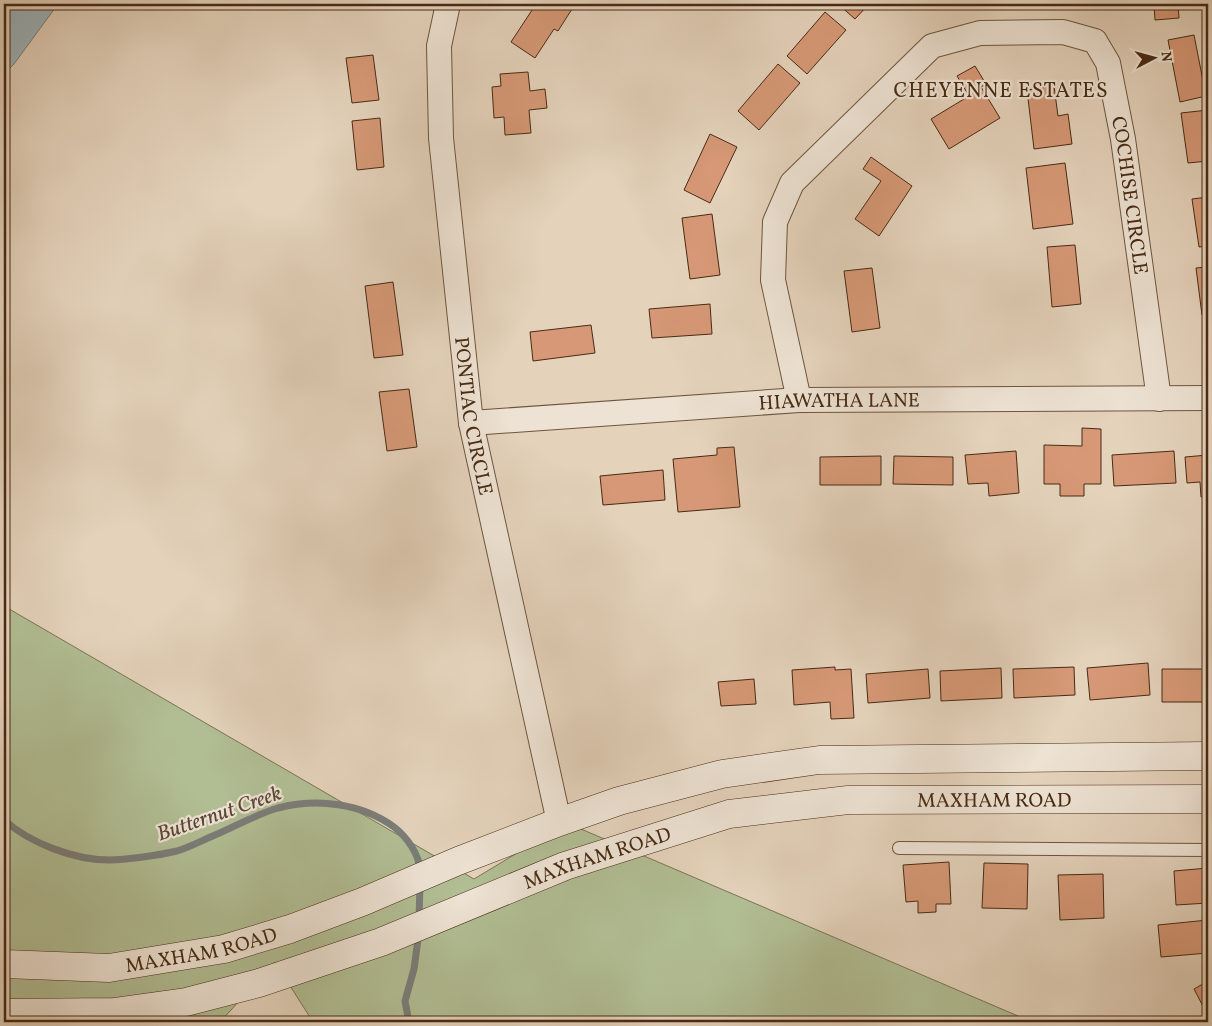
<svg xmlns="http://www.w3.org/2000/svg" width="1212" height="1026" viewBox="0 0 1212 1026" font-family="Vollkorn,serif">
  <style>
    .green { fill: #b1bd93; stroke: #7c7454 }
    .water { fill: #9db4bd; stroke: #7b7d79 }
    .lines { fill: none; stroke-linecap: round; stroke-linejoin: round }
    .stream { stroke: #7b7d79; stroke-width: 7 }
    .building { fill: #d69876; stroke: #482b14 }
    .lane-casing { stroke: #6f553e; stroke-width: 14 }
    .street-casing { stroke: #6f553e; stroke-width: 26 }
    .secondary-casing { stroke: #482b14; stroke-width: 29 }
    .lane { stroke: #ede2d3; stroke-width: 12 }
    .street { stroke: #ede2d3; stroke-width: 24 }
    .secondary { stroke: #ede2d3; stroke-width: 28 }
    .labels { text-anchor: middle; stroke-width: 4.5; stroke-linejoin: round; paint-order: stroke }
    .street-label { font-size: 20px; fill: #482b14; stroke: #ede2d3 }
    .neighbourhood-label { font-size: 21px; letter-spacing: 1px; fill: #482b14; stroke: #ede2d3 }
    .water-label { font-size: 21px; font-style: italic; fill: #594636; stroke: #ede2d3 }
  </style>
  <rect width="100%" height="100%" fill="#e4d2bb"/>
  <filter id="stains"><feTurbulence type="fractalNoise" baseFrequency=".004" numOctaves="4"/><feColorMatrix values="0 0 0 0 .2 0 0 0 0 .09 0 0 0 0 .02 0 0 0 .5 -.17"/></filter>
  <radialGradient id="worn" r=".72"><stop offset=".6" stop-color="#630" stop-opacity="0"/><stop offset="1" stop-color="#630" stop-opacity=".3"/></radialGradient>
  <path class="green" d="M4 606 474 879 567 823 1032 1022H313L275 962 220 1022H4Z"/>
  <path class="water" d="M4 4H58L14 64 4 74Z"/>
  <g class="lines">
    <path class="stream" d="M4 820C30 843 74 860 109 860 126 860 160 855 177 851 190 847 203 840 215 835 236 826 257 814 278 808 317 798 361 803 394 827 406 836 420 855 420 871
      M419 919 420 885
      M409 1022 405 1001 414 969 419 932"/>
  </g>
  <path class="building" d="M536 4H565L572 9 558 31 554 29 535 58 511 42Z
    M838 4H869L855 19Z
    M1154 4H1178L1179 18 1155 20Z
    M825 12 846 30 807 74 787 56Z
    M1194 35 1206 96 1180 102 1168 40Z
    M373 55 379 100 352 103 346 58Z
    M778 64 800 83 759 130 738 111Z
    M975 66 986 84 981 87 1000 118 949 149 931 119 969 96 957 76Z
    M528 72 530 91 545 89 547 108 529 110 531 133 505 135 504 117 494 118 492 87 501 86 500 74Z
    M1054 86 1058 116 1068 114 1072 144 1034 149 1027 90Z
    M1208 110V161L1188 163 1181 113Z
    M380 118 384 167 357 170 352 121Z
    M710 134 737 147 710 203 684 190Z
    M871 157 912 186 879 236 855 219 881 181 863 169Z
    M1065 163 1073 224 1033 229 1026 168Z
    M1208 197V246L1199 247 1192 199Z
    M712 214 720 275 690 279 682 218Z
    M1075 245 1081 304 1052 307 1047 247Z
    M1208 267V321V315H1202L1196 268Z
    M872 268 880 328 852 332 844 271Z
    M393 282 403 355 374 358 365 286Z
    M710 304 712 334 652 338 649 309Z
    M591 325 595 353 533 361 530 332Z
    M409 389 417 447 387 451 379 392Z
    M1082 428 1101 429V484H1084V496H1060V484H1044V445L1082 446Z
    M734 447 740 507 678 512 673 459 717 455V448Z
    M1016 451 1019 493 989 496 988 483 968 484 965 455Z
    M1174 451 1176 483 1114 486 1112 455Z
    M1208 455V496L1201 497 1200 482 1187 483 1185 457Z
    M881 456V485H820V457Z
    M894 456 953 457V485L893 484Z
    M663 470 665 500 603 505 600 476Z
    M1148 663 1150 695 1090 700 1087 668Z
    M1204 663H1208V702H1162V669H1204Z
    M835 667V670L851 669 854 718 831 719 830 702 794 705 792 670Z
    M1074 667 1075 695 1014 698 1013 669Z
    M1001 668 1002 698 941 701 940 671Z
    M928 669 930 698 868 703 866 674Z
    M754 679 756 704 721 706 718 682Z
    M949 862 951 904H936V912L918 913V901L906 902 903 865Z
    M984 863 1028 864 1027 909 982 908Z
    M1208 868V903L1176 905 1174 871Z
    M1103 874 1104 918 1060 920 1058 875Z
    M1208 920V953L1161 957 1158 925Z
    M1208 981V1016L1194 989Z"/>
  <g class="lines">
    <g class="lane-casing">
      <path id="lane" d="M899 848 1208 850"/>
    </g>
    <g class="street-casing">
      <g id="street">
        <path id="s1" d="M448 4 439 46 441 138 471 423 559 822"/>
        <path id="s2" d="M799 400 773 280 775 222 792 183 932 46 980 33 1063 32 1095 41 1108 63 1123 139 1159 399"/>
        <path id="s3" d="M471 423 799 400 1208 398"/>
      </g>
    </g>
    <g class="secondary-casing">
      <g id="secondary">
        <path id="s4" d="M4 964 109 968 224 949 290 929 362 902 458 861 559 822 619 801 722 774 819 760 1208 756"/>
        <path id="s5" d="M4 1013 114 1012 186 1002 259 983 381 942 565 866 729 814 848 800 1208 799"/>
      </g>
    </g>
    <use href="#lane" class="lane"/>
    <use href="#street" class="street"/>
    <use href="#secondary" class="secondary"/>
  </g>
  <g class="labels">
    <g class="street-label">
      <text dy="7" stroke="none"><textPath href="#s2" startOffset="745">COCHISE CIRCLE</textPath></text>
      <text dy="7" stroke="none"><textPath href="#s3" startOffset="369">HIAWATHA LANE</textPath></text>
      <text dy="7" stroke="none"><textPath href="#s1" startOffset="415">PONTIAC CIRCLE</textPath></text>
      <text dy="7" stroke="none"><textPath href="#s5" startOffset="1024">MAXHAM ROAD</textPath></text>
      <text dy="7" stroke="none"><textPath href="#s5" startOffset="619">MAXHAM ROAD</textPath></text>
      <text dy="7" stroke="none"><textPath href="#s4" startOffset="199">MAXHAM ROAD</textPath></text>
    </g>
    <g class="neighbourhood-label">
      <text x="1001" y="97">CHEYENNE ESTATES</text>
    </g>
    <g class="water-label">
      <text transform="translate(219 813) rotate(-19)" y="7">Butternut Creek</text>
    </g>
  </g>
  <rect width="1212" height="1026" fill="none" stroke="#e4d2bb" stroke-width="20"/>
  <rect x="5" y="5" width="1202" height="1016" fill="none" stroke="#482b14" stroke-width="2.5"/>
  <rect x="10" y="10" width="1192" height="1006" fill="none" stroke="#482b14"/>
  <g transform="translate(1154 58) rotate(84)" stroke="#ede2d3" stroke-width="4" paint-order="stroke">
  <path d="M0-4L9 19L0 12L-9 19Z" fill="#482b14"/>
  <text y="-8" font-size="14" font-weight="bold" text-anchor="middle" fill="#482b14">N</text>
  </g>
  <rect width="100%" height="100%" filter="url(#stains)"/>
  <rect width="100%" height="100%" fill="url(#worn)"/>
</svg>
